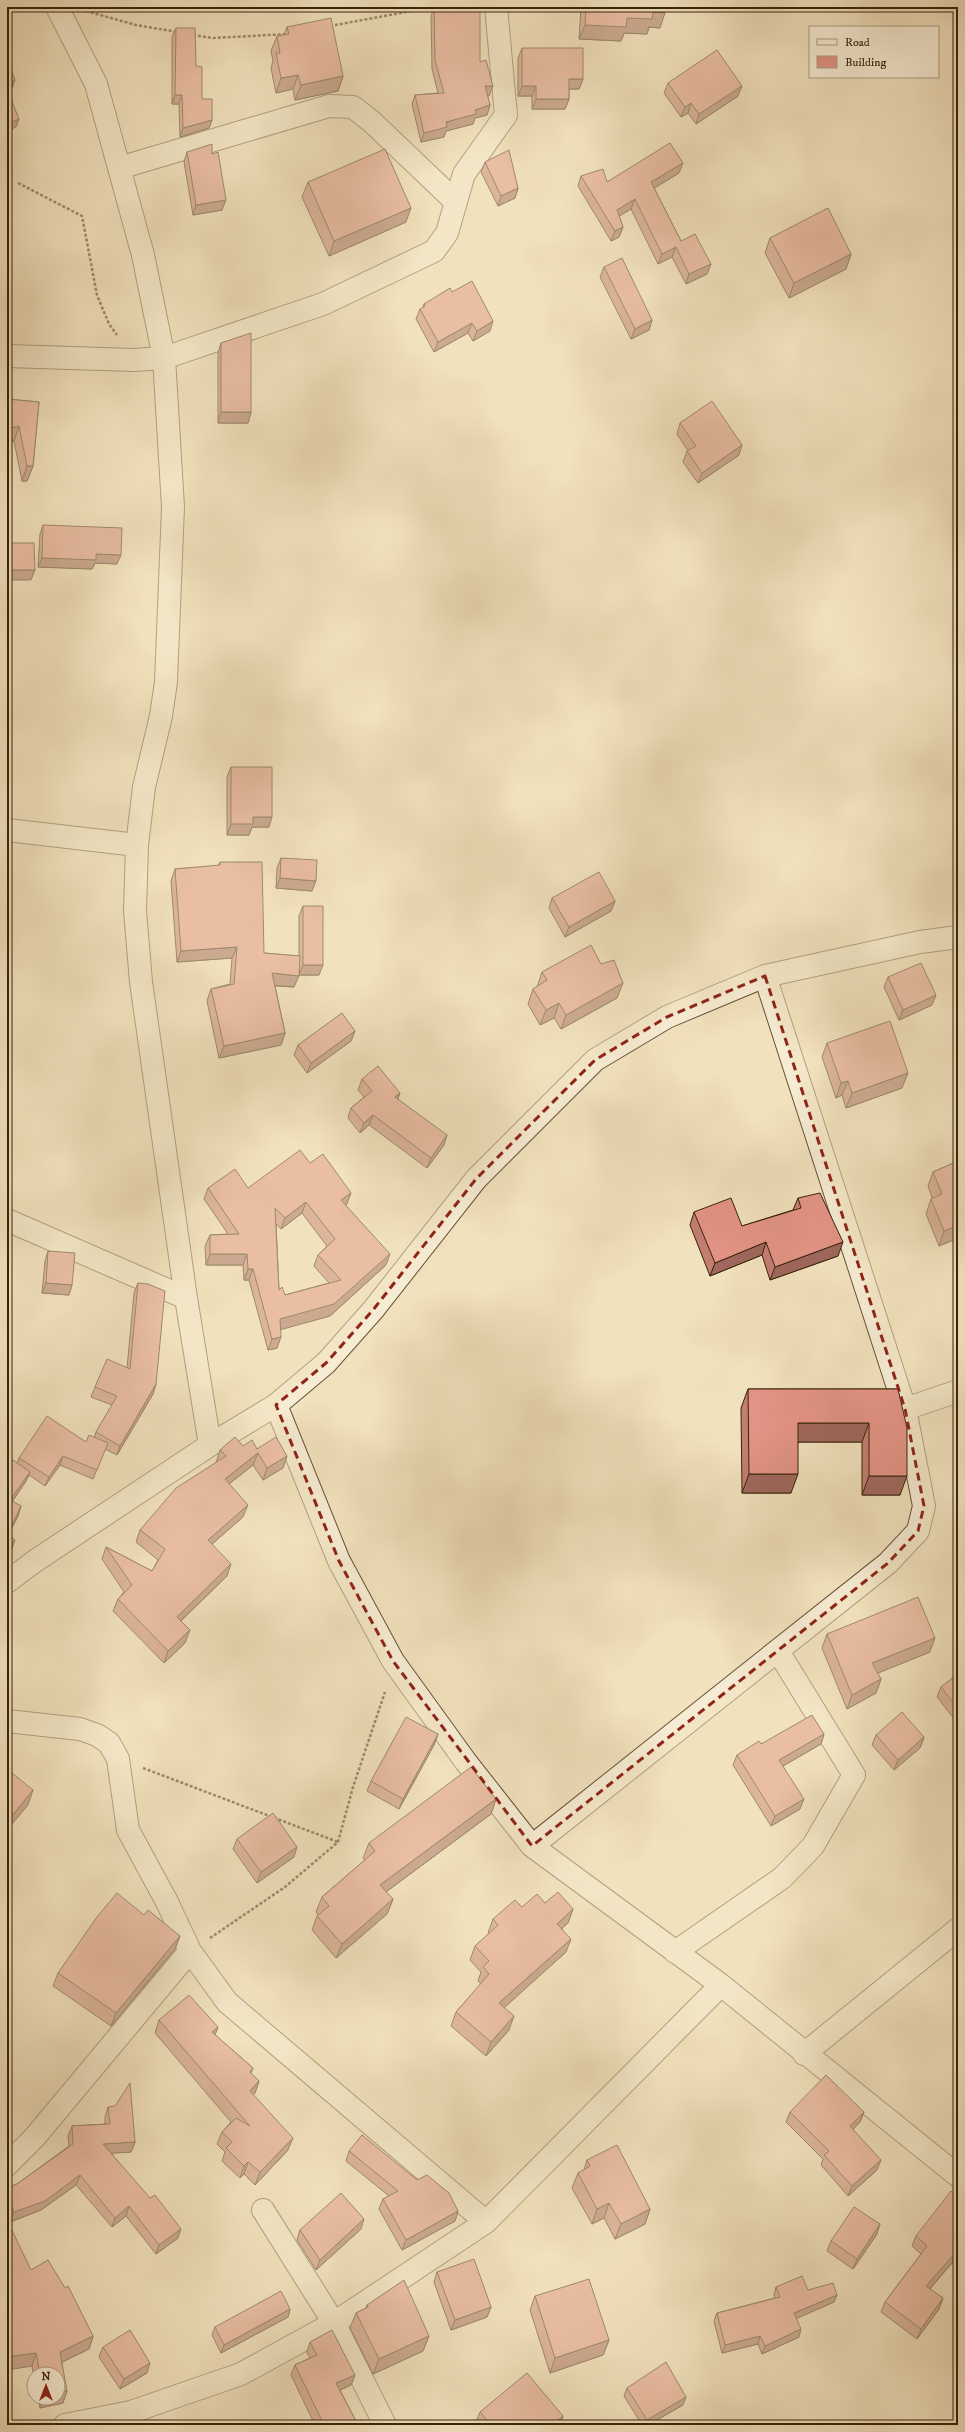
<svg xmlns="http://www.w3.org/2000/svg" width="965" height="2432" viewBox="0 0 965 2432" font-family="'IM FELL DW Pica',serif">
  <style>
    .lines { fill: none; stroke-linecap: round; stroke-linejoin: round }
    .minor-casing { stroke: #665237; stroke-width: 24 }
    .path { stroke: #38230b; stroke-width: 2.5; stroke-dasharray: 3 2; stroke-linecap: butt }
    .minor { stroke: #f6ecd3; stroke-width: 22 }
    .wall { fill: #c37e72; stroke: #38230b; fill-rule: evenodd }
    .shaded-wall { fill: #9f675d; stroke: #38230b }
    .building { fill: #e39385; stroke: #38230b; fill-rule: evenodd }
    .marked { fill: none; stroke: #8f2418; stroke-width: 3; stroke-dasharray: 8 5; stroke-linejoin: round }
  </style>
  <rect width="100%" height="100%" fill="#f1e1bc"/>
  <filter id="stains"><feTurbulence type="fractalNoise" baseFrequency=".005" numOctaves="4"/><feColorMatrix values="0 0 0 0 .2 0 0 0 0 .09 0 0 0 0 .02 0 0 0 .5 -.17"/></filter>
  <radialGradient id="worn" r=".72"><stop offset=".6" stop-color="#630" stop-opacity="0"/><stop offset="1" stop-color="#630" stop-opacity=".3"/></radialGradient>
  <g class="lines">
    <g class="minor-casing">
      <path id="minor" d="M57 7 96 84 143 255 164 358 173 507 166 682 161 716 144 787 137 845 135 911 141 982 186 1298 210 1445
        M119 168 329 106 353 107 372 122 456 202
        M7 356 134 360 164 358 323 304 434 251 447 233 464 174 506 115 496 7
        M7 830 137 845
        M7 1220 186 1298
        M276 1405 339 1561 393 1661 466 1762 532 1846 721 1985 958 2176
        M905 1409 958 1391
        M7 1582 35 1561 210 1445 276 1405 326 1363 373 1310 476 1179 595 1060 667 1017 765 976 920 942 958 937
        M7 1721 80 1729 97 1735 109 1743 118 1759 128 1830 167 1902 190 1951 227 2002 486 2222
        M532 1846 888 1563 918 1531 924 1506 905 1409 765 976
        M675 1952 782 1878 813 1846 854 1775 778 1651
        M804 2054 958 1929
        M7 2165 34 2138 190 1951
        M263 2210 334 2323 385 2425
        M65 2425 131 2412 241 2374 334 2323 486 2222 721 1985"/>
    </g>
    <path class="path" d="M86 11 136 25 177 32
      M330 26 433 7
      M193 35 213 38 288 34
      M18 183 82 216 97 295 109 324 117 335
      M143 1768 338 1842
      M210 1938 285 1887 338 1842 353 1787 385 1692"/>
    <use href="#minor" class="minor"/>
  </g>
  <path class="wall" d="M434 7 480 62 489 96H487L490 105 487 115 475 118 473 124 446 131 444 137 421 142 412 104 415 95 438 93 432 69 431 16Z
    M581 7H665L660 28 649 27 647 34 624 33 621 41 579 39Z
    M287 27 343 76 338 91 295 100 293 89 276 93 271 68 273 61 271 51 277 36 284 35Z
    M176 28 196 66 202 99 212 120 209 128 180 137 179 104H172V37Z
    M522 48 583 79 579 89H569V99L565 109H532V96H518V58Z
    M668 83 738 96 696 124 688 113 681 117 664 93Z
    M187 152 212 154 222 210 193 215 184 162Z
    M485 162 518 188 515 198 498 206 481 172Z
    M679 173 654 188 681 241 711 264 707 274 686 284 672 257 658 264 631 209 619 216 623 227 619 237 611 241 578 186 581 176 607 182Z
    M308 182 406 222 329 256 302 197Z
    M770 238 851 254 846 269 789 298 765 253Z
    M604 267 652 320 649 330 631 339 600 277Z
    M452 292 490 331 473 341 468 333 434 352 416 319 420 309 423 308 424 304Z
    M221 343 251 412 248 423H218V353Z
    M7 399 39 402 33 466 27 481H22L14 441 7 442Z
    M680 423 739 455 698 483 683 462 687 451H688L677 434Z
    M43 525 117 564 95 563 92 569 38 567 40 534Z
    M231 767 269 827H252L249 835H227V777Z
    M281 858 312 891 276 888 277 868Z
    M220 862 264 953 299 956V916L303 906 319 975H299V967L294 987 275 986 285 1033 281 1045 219 1058 207 1001 211 989 230 984 232 958 177 962 171 881 175 869 218 866Z
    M552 898 615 901 611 911 565 937 549 908Z
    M542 972 617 998 561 1029 554 1018 540 1025 528 1004 533 989 537 987Z
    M888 977 932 1005 899 1020 884 987Z
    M355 1031 351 1041 307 1073 294 1055 298 1045Z
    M827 1043 902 1088 846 1108 842 1095 836 1098 822 1057Z
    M362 1079 400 1093 398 1099 444 1145 427 1168 369 1125 360 1133 348 1118 351 1108 364 1097 358 1090Z
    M958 1161V1238L939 1246 926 1214 931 1199 932 1198 928 1186 933 1172Z
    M310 1163 347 1204 345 1205 386 1265 330 1316 280 1329 277 1348 268 1350 249 1280H244L243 1265H206L205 1246 210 1235 228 1234 204 1199 208 1188H248ZM302 1213 327 1246 318 1255 314 1266 329 1283 285 1295 279 1290 276 1224 281 1229Z
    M798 1198 838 1256 770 1280 762 1255 710 1276 690 1225 694 1212 742 1226 793 1210Z
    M48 1251 72 1285 69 1295 42 1293 45 1261Z
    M138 1283 156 1384 153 1394 117 1455 105 1449 93 1479 60 1465 45 1486 29 1475 26 1481 12 1502 21 1506 18 1516 9 1534 12 1549 7 1554 10 1464 17 1463 19 1458 86 1442 94 1438 96 1432 112 1405 91 1397 95 1387 127 1368 134 1293Z
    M748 1389H898L900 1495H862V1442H798L791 1493H742L741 1408Z
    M243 1446 257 1449 287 1456 283 1468 263 1480 253 1465 229 1484 243 1517 212 1544 227 1576 181 1621 185 1643 164 1663 113 1611 118 1599 124 1592 102 1559 106 1547 152 1571 158 1560 136 1542 140 1530 216 1463 220 1450Z
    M827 1634 930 1652 877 1673 881 1679 876 1693 847 1709 822 1648Z
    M958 1674V1724L937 1697 941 1687Z
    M438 1734 434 1745 399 1809 367 1791 371 1781Z
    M824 1734 821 1744 783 1766 800 1809 771 1826 733 1765 737 1755 761 1744Z
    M876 1735 924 1737 920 1748 894 1770 872 1745Z
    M496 1799 491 1814 386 1892 393 1899 387 1914 336 1958 312 1930 317 1916 318 1915 316 1912 322 1897 365 1860 363 1858 369 1843Z
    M237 1839 294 1857 257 1883 233 1849Z
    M545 1903 573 1909 568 1923 562 1928 566 1952 504 2007 509 2030 486 2056 451 2026 456 2012 481 1984 478 1981 481 1972 470 1960 475 1946 489 1934 488 1933 493 1919 522 1907Z
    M144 1915 180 1936 175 1949 111 2026 53 1986 58 1973Z
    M159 2020 218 2027 215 2035 253 2068 251 2073 259 2081 255 2093 253 2095 288 2150 255 2185 244 2174 240 2178 222 2161 225 2152 217 2144 222 2132 231 2122 155 2033Z
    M108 2107 135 2142 131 2152 111 2153 178 2238 156 2254 126 2216 112 2227 76 2185 41 2210 10 2222 7 2213V2188L17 2184 69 2146 68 2136 72 2126 105 2124V2117Z
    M790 2112H864L860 2122 853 2129 877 2170 848 2196 821 2165 823 2159 786 2122Z
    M349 2151 458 2211 455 2221 402 2250 379 2209 383 2199 389 2196 346 2161Z
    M587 2160 650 2209 645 2224 615 2239 604 2218 592 2224 572 2188 578 2173 584 2170Z
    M958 2197V2256L930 2289 943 2298 939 2309 917 2339 881 2312 885 2302 921 2254 912 2246 916 2236Z
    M361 2229 316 2270 297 2240 300 2230Z
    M877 2234 853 2269 827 2251 831 2241Z
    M31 2270 93 2336 89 2349 62 2362 63 2403 40 2408 38 2398H58V2374H34V2379L32 2366Z
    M437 2272 491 2307 487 2317 451 2330 434 2282Z
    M776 2287 808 2290 837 2295 834 2302 796 2318 799 2337 762 2354 758 2344 722 2353 714 2321 717 2313 775 2298 774 2295Z
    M535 2296 609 2340 603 2355 550 2373 530 2310Z
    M367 2305 429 2336 423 2351 373 2374 350 2328 356 2313 366 2308Z
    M290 2309 288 2317 221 2353 212 2335 215 2327Z
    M310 2342 355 2375 351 2385 340 2390 358 2425H315L291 2375 295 2365 310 2358 307 2352Z
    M103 2347 147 2373 120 2389 99 2357Z
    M627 2388 683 2405 648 2425H642L624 2396Z
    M480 2412 563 2416 560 2425H475Z"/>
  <path class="shaded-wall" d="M653 12 665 13 660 28 649 27 647 34 624 33 621 41 579 39 585 25 627 18Z
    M298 75 293 89 276 93 281 78Z
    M343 76 338 91 295 100 301 85Z
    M569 79H583L579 89H565Z
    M15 80 12 88 7 90V83Z
    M485 86H493L489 96H482Z
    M522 86H536L532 96H518Z
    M742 86 738 96 696 124 699 114Z
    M175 95H182L179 104H172Z
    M536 99H569L565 109H532Z
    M691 103 688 113 681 117 685 107Z
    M490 105 487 115 475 118 473 124 446 131 444 137 421 142 424 133 475 110Z
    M19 119 16 127 7 131V124Z
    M212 120 209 128 180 137 183 128Z
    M683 163 679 173 648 192 651 182Z
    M518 188 515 198 498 206 501 196Z
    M635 199 631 209 613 220 617 210Z
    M226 200 222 210 193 215 196 205Z
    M411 208 406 222 329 256 334 241Z
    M623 227 619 237 611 241 615 231Z
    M676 247 672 257 658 264 662 254Z
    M851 254 846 269 789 298 794 283Z
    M711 264 707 274 686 284 689 274Z
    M652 320 649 330 631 339 635 329Z
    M493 321 490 331 473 341 477 331Z
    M472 323 468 333 434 352 438 342Z
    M221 412H251L248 423H218Z
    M19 426 14 441 7 442V429Z
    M742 445 739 455 698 483 702 473Z
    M27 466H33L27 481H22Z
    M96 554 121 555 117 564 95 563 92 569 38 567 42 558Z
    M7 570H35L31 580H7Z
    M253 817H272L269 827H252L249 835H227L231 824Z
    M280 878 316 881 312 891 276 888Z
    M615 901 611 911 565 937 569 927Z
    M237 947 232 958 177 962 181 951Z
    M303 965H323L319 975H299Z
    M272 973 299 976 294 987 268 985Z
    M623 983 617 998 561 1029 566 1015Z
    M936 995 932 1005 899 1020 903 1010Z
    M559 1003 554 1018 540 1025 546 1010Z
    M355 1031 351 1041 307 1073 311 1063Z
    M285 1033 281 1045 219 1058 224 1046Z
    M908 1073 902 1088 846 1108 852 1093Z
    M848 1081 842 1095 836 1098 841 1083Z
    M400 1093 396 1103 395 1097Z
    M373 1115 369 1125 360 1133 364 1123Z
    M447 1135 444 1145 427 1168 431 1158Z
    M351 1193 347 1204 337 1211 341 1200Z
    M306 1202 302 1213 281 1229 285 1218Z
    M958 1225V1238L939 1246 944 1231Z
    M766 1242 762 1255 710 1276 715 1263Z
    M843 1242 838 1256 770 1280 775 1267Z
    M210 1254H247L243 1265H206Z
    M390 1254 386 1265 330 1316 276 1331 280 1319Z
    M248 1269H253L249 1280H244Z
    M46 1283 72 1285 69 1295 42 1293Z
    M281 1337 277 1348 268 1350 272 1339Z
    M156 1384 153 1394 117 1455 120 1446Z
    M798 1423H869L862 1442H791Z
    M258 1453 253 1465 220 1491 225 1479Z
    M63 1456 60 1465 45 1486 49 1477Z
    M287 1456 283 1468 263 1480 267 1468Z
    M30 1472 26 1481 7 1509 10 1500Z
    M749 1474H798L791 1493H742Z
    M869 1476H907L900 1495H862Z
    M248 1505 243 1517 203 1552 208 1540Z
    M21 1506 18 1516 7 1537V1534Z
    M15 1540 12 1549 7 1554V1547Z
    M231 1564 227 1576 172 1629 177 1617Z
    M190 1630 185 1643 164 1663 168 1651Z
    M935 1638 930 1652 866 1678 872 1663Z
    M881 1679 876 1693 847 1709 852 1695Z
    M438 1734 434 1745 399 1809 403 1799Z
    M824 1734 821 1744 776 1770 779 1760Z
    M924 1737 920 1748 894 1770 898 1760Z
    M33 1790 28 1805 7 1830V1822Z
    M496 1799 491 1814 375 1900 380 1885Z
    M804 1799 800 1809 771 1826 775 1816Z
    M297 1847 294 1857 257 1883 261 1872Z
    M393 1899 387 1914 336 1958 342 1944Z
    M573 1909 568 1923 552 1937 557 1924Z
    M180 1936 175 1949 111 2026 116 2013Z
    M571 1939 566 1952 494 2017 499 2003Z
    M514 2016 509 2030 486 2056 491 2042Z
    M218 2027 213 2040 212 2032Z
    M259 2081 255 2093 245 2103 250 2091Z
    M864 2112 860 2122 847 2136 850 2126Z
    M293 2138 288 2150 255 2185 260 2172Z
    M135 2142 131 2152 100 2154 103 2144Z
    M881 2160 877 2170 848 2196 852 2186Z
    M248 2162 244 2174 240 2178 244 2166Z
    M80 2175 76 2185 41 2210 10 2222 14 2212Z
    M609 2203 604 2218 592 2224 597 2209Z
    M129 2206 126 2216 112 2227 115 2218Z
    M650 2209 645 2224 615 2239 621 2224Z
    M458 2211 455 2221 402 2250 406 2240Z
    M364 2219 361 2229 316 2270 320 2260Z
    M880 2224 877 2234 853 2269 857 2259Z
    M181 2229 178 2238 156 2254 159 2245Z
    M958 2250V2256L923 2296 926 2286Z
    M837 2295 834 2302 791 2321 794 2313Z
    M943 2298 939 2309 917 2339 921 2329Z
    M491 2307 487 2317 451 2330 455 2320Z
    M290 2309 288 2317 221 2353 224 2345Z
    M801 2329 799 2337 762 2354 765 2346Z
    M93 2336 89 2349 56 2365 60 2352Z
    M429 2336 423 2351 373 2374 379 2359Z
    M760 2336 758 2344 722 2353 725 2345Z
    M609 2340 603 2355 550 2373 555 2358Z
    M36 2353 32 2366 7 2370V2357Z
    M150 2363 147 2373 120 2389 124 2379Z
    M355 2375 351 2385 333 2393 336 2383Z
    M67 2391 63 2403 40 2408 43 2398H58V2392Z
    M686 2397 683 2405 648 2425H645L647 2420Z
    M563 2416 560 2425H552Z"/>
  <path class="building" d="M434 7H480V62L486 60 493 86H485L490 105 475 110 476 114 446 122 447 127 424 133 415 95 444 93 435 60Z
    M586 7H665V13L653 12 652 19 627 18 626 27 585 25Z
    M331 18 343 76 301 85 298 75 281 78 276 53H280L277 36 289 34 287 27Z
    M176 28H195L196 66 202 67V99H212V120L183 128 182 95H175Z
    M522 48H583V79H569V99H536V86H522Z
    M717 50 742 86 699 114 691 103 685 107 668 83Z
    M7 58 15 80 7 83Z
    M7 89 19 119 7 124Z
    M670 143 683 163 651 182 681 241 695 234 711 264 689 274 676 247 662 254 635 199 617 210 623 227 615 231 581 176 603 169 607 182Z
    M212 144V154L218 152 226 200 196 205 187 152Z
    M385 149 411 208 334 241 308 182Z
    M509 150 518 188 501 196 485 162Z
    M828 208 851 254 794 283 770 238Z
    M622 258 652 320 635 329 604 267Z
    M472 281 493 321 477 331 472 323 438 342 420 309 425 306 424 304 450 288 452 292Z
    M251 333V412H221V343Z
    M7 399 39 402 33 466H27L19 426 7 429Z
    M712 401 742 445 702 473 687 451 696 446 680 423Z
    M43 525 122 528 121 555 96 554V560L42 558Z
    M7 543H34L35 570H7Z
    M231 767H272V817H253V824H231Z
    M281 858 317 860 316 881 280 878Z
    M220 862H262L264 953 300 956 299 976 272 973 285 1033 224 1046 211 989 234 984 237 947 181 951 175 869 220 865Z
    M599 872 615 901 569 927 552 898Z
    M303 906H323V965H303Z
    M591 945 601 964 614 960 623 983 566 1015 559 1003 546 1010 533 989 547 980 542 972Z
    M921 963 936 995 903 1010 888 977Z
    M342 1013 355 1031 311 1063 298 1045Z
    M890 1021 908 1073 852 1093 848 1081 841 1083 827 1043Z
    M378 1066 400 1093 395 1097 447 1135 431 1158 373 1115 364 1123 351 1108 372 1091 362 1079Z
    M300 1150 310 1163 323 1154 351 1193 341 1200 390 1254 334 1304 280 1319 281 1337 272 1339 253 1269H248L247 1254H210V1235L239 1234 208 1188 235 1169 248 1188ZM306 1202 335 1239 318 1255 341 1280 285 1295 282 1287 279 1290 275 1208 285 1218Z
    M958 1161V1225L944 1231 931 1199 942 1194 933 1172Z
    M820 1193 843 1242 775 1267 766 1242 715 1263 694 1212 731 1198 742 1226 801 1208 798 1198Z
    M48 1251 75 1253 72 1285 46 1283Z
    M138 1283 148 1284 165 1291 156 1384 120 1446 96 1432 117 1396 95 1387 107 1359 130 1369Z
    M748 1389H898L907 1428V1476H869V1423H798V1474H749Z
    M47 1416 86 1442 89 1435 108 1443 97 1470 63 1456 49 1477 19 1458Z
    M235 1437 243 1446 252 1440 257 1449 276 1437 287 1456 267 1468 258 1453 225 1479 248 1505 208 1540 231 1564 177 1617 190 1630 168 1651 118 1599 132 1585 106 1547 152 1571 165 1549 140 1530 176 1488 226 1456 220 1450Z
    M13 1460 30 1472 10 1500 21 1506 8 1533 15 1540 7 1547V1461L10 1464Z
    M918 1597 935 1638 872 1663 881 1679 852 1695 827 1634Z
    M958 1674V1709L941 1687Z
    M902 1712 924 1737 898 1760 876 1735Z
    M812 1715 824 1734 779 1760 804 1799 775 1816 737 1755 759 1741 761 1744Z
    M406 1717 438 1734 403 1799 371 1781Z
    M471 1767 496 1799 380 1885 393 1899 342 1944 317 1916 329 1906 322 1897 375 1851 369 1843Z
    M7 1769 33 1790 7 1822Z
    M273 1813 297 1847 261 1872 237 1839Z
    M558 1892 573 1909 557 1924 571 1939 499 2003 514 2016 491 2042 456 2012 489 1974 483 1967 489 1961 475 1946 498 1925 493 1919 515 1900 522 1907 537 1894 545 1903Z
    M117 1893 144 1915 148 1910 180 1936 116 2013 58 1973 97 1917Z
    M189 1995 218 2027 212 2032 253 2068 250 2072 259 2081 250 2091 293 2138 260 2172 248 2162 244 2166 226 2148 232 2142 222 2132 236 2118 250 2126 159 2020Z
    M826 2075 864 2112 850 2126 881 2160 852 2186 824 2155 829 2151 790 2112Z
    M130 2083 135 2142 103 2144 150 2198 155 2195 181 2229 159 2245 129 2206 115 2218 80 2175 45 2201 14 2212 7 2193V2188L17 2184 73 2144 72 2126 110 2124 108 2107 115 2106Z
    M362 2135 417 2180 427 2175 449 2193 458 2211 406 2240 383 2199 398 2191 349 2151Z
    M617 2145 650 2209 621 2224 609 2203 597 2209 578 2173 590 2166 587 2160Z
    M951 2191 958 2197V2250L926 2286 943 2298 921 2329 885 2302 927 2246 916 2236Z
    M341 2193 364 2219 320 2260 300 2230Z
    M854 2207 880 2224 857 2259 831 2241Z
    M9 2224 31 2270 48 2260 65 2288 68 2286 93 2336 60 2352 67 2391 58 2392V2374H40L36 2353 7 2357V2225Z
    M474 2259 491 2307 455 2320 437 2272Z
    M802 2276 808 2290 833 2283 837 2295 794 2313 801 2329 765 2346 760 2336 725 2345 717 2313 780 2297 776 2287Z
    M589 2279 609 2340 555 2358 535 2296Z
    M404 2280 429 2336 379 2359 356 2313 368 2307 367 2305Z
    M281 2291 290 2309 224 2345 215 2327Z
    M130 2330 150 2363 124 2379 103 2347Z
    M332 2330 355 2375 336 2383 358 2425H317V2424L322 2421 295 2365 317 2355 310 2342Z
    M666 2362 686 2397 647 2420 627 2388Z
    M527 2373 563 2416 552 2425H491L480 2412Z
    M867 2423 868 2425H862Z"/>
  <path d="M0 0H965V2432H0ZM765 976 905 1409 924 1506 918 1531 888 1563 532 1846 393 1661 339 1561 276 1405 326 1363 373 1310 476 1179 595 1060 667 1017Z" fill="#f1e1bc" fill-opacity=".55" fill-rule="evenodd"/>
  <path class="marked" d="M765 976 905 1409 924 1506 918 1531 888 1563 532 1846 393 1661 339 1561 276 1405 326 1363 373 1310 476 1179 595 1060 667 1017Z"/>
  <rect width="965" height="2432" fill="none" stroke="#f1e1bc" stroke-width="24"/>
  <rect x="8" y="8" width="949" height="2416" fill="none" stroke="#38230b" stroke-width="2"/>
  <rect x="12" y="12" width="941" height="2408" fill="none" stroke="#38230b"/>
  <rect x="809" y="26" width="130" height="52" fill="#f6ecd3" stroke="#aa9c83"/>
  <rect x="817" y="39" width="20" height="6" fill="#f6ecd3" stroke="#aa9c83"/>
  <text x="845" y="46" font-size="12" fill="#38230b">Road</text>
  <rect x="817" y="56" width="20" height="12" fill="#e39385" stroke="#aa9c83"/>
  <text x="845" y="66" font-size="12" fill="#38230b">Building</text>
  <g transform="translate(46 2386)"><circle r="19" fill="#f6ecd3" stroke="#aa9c83"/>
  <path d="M0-3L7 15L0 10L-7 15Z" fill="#8f2418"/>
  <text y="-6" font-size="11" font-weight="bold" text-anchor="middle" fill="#38230b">N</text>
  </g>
  <rect width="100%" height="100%" filter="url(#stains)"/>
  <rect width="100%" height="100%" fill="url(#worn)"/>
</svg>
